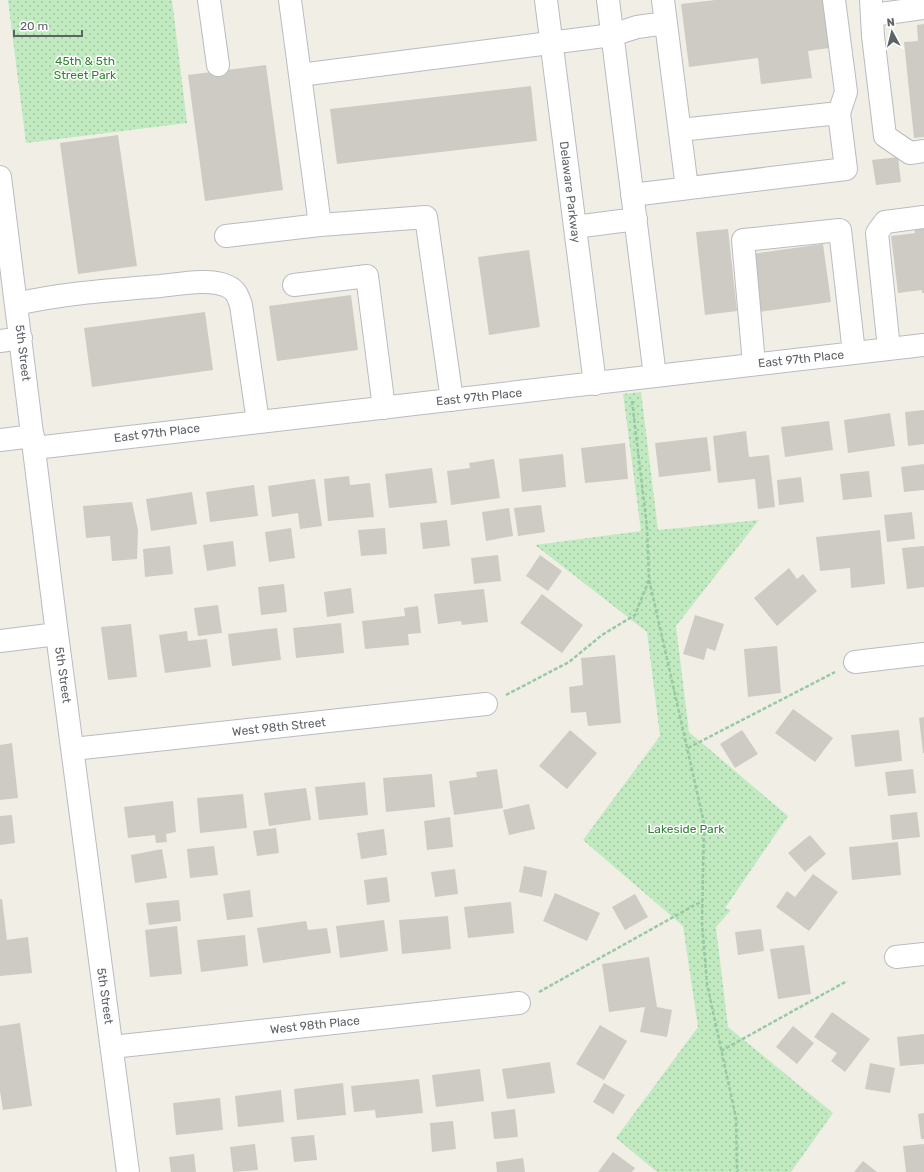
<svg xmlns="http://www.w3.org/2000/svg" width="924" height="1172" viewBox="0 0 924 1172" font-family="Rubik,sans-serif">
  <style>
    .grass { fill: url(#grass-dots) }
    .building { fill: #cecbc5 }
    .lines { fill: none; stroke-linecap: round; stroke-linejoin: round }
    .minor-casing { stroke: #b8bcc0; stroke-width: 24 }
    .path { stroke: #98c9a5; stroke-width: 2.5; stroke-dasharray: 4 2; stroke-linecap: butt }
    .minor { stroke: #fff; stroke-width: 22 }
    .labels { text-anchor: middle; stroke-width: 3; stroke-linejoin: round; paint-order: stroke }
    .park-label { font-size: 12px; fill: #2f8531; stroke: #fff }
    .street-label { font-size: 12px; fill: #5d6267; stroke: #fff }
  </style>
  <defs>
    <pattern id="grass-dots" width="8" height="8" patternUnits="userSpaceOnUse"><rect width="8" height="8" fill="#c1eac1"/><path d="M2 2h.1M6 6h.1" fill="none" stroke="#a0c1a1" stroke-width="1.8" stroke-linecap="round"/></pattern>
  </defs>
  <rect width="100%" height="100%" fill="#f1eee6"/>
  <path class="grass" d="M8 0H172L187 123 26 143Z
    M641 392 658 530 759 520 676 626 689 732 788 816 725 908 731 910 716 927 728 1027 833 1113 791 1172H657L616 1138 698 1027 683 926 583 840 660 736 647 632 535 545 641 531 623 394Z"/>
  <path class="building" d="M715 0H823L829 48 808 51 812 78 761 84 758 58 689 67 681 4Z
    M924 24V137L914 138 904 42 918 41 917 25Z
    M266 65 283 190 205 201 188 75Z
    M531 86 537 141 337 164 330 109Z
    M118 135 137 266 78 274 60 143Z
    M898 157 901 182 876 185 872 160Z
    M924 225V293H922V290L898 293 891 236 915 233 914 226Z
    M728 229 737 311 705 315 696 232Z
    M823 244 831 302 759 312 751 254Z
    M529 250 540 327 489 335 478 257Z
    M351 295 358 350 277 361 269 306Z
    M205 312 213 370 92 387 84 328Z
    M924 410V444L908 446 905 412Z
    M890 413 895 446 848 453 844 420Z
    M829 421 833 450 785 457 781 427Z
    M746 431 749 457 769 455 775 507 758 509 755 479 718 483 713 436Z
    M707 437 711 471 659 477 655 443Z
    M625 443 628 479 585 483 581 448Z
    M563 454 566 487 522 492 519 459Z
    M494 459 500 498 451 505 447 471 470 468 469 463Z
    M924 464V490L904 492 901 467Z
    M432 468 437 503 389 508 385 474Z
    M869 471 872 497 843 500 840 474Z
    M349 476 350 485 370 483 374 517 328 521 324 479Z
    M801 477 804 502 779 505 777 480Z
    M315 479 322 526 300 529 298 513 272 517 268 486Z
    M254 485 258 516 210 522 206 492Z
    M192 492 197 524 151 531 146 499Z
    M132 502 138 530 137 559 112 561 110 536 86 538 83 506Z
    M541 505 545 532 518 536 514 508Z
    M509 508 513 536 486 541 482 512Z
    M912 512 915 539 887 542 884 515Z
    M447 520 450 546 423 549 420 523Z
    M291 528 295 558 269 562 265 532Z
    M385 528 387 554 361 556 358 530Z
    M880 530 885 584 851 588 850 568 820 571 816 537Z
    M233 541 236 566 207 571 203 545Z
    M170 546 173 574 145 577 143 549Z
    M924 546V587L907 589 902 548Z
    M498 555 501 581 474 584 471 558Z
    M540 555 562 571 548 591 526 576Z
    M789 568 797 579 803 574 817 591 777 626 754 598Z
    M284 584 287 612 261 615 258 587Z
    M351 588 354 613 327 617 324 592Z
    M484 589 488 622 462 625 461 621 438 624 434 594Z
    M542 594 583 625 562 653 520 623Z
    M218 605 222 633 198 636 194 608Z
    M418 606 421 633 408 634 409 645 365 649 362 621 405 616 404 608Z
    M695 615 724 624 715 651 707 648 704 660 683 654Z
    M341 623 344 653 296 658 293 628Z
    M131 624 137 677 108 680 101 627Z
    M277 628 281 660 232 666 228 634Z
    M187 631 188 641 207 639 211 667 165 673 159 635Z
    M777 646 781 693 748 697 744 649Z
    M615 655 621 723 588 726 586 712 571 713 569 687 583 685 581 658Z
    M793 709 833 738 815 762 775 733Z
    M924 717V753H923L919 718Z
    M570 730 597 753 567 789 539 766Z
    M742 730 758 754 735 768 720 744Z
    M899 730 902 761 855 767 851 735Z
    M12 743 18 798 0 800V745Z
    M497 769 503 808 454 815 449 781 477 777 476 772Z
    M913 769 916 793 888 796 885 772Z
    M432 774 435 807 386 812 383 778Z
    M365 782 368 815 319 820 315 787Z
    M306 788 311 820 269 826 264 793Z
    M243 794 247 828 200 833 197 798Z
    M173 801 176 832 166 834 167 842 156 843 155 835 128 838 124 807Z
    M529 804 535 829 509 835 503 810Z
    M917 812 920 837 892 840 890 815Z
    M12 815 15 843 0 845V816Z
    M450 817 453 847 427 850 424 821Z
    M276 828 279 853 257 856 253 831Z
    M384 829 387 855 361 859 357 833Z
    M810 835 826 854 805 872 788 853Z
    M898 842 901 875 852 880 849 847Z
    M214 846 218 875 190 878 187 849Z
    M162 849 167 878 135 883 131 855Z
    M524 866 547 871 542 897 519 892Z
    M455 869 458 894 435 897 431 872Z
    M813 874 838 892 809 931 776 907 787 891 795 897Z
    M387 877 390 902 367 905 364 880Z
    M250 890 253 917 227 920 223 894Z
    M555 893 600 913 587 941 543 921Z
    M635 894 648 917 625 930 612 907Z
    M0 899H2L7 940 28 937 32 973 0 976Z
    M179 900 181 921 149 925 146 903Z
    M511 902 514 933 468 938 464 907Z
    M448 916 451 949 402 954 399 920Z
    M384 920 388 951 340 958 336 926Z
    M306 921 308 930 327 928 331 953 263 963 257 928Z
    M177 926 182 974 150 977 145 930Z
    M761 929 764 951 738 955 735 932Z
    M245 935 248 966 201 972 197 940Z
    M804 945 811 994 778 999 770 949Z
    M649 957 657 1007 672 1010 667 1037 640 1032 645 1007 609 1012 602 964Z
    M832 1012 870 1039 845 1072 831 1061 837 1053 814 1037Z
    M20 1023 32 1106 3 1110 0 1091V1026Z
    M600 1025 627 1041 604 1080 576 1064Z
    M793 1026 814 1043 797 1064 776 1047Z
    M924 1034V1064L900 1066 897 1037Z
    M550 1062 555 1093 507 1099 502 1069Z
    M870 1063 895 1068 890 1093 865 1089Z
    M480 1069 484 1101 436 1107 432 1075Z
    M419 1079 423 1113 376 1118 375 1110 354 1112 351 1086Z
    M343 1083 346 1115 297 1120 294 1089Z
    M604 1083 625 1095 613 1114 593 1102Z
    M281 1090 284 1122 238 1127 235 1096Z
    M220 1098 223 1130 176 1135 173 1103Z
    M515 1109 518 1137 494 1139 491 1112Z
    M924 1113V1139H921L918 1114Z
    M453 1121 456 1149 432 1152 430 1123Z
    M314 1135 317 1160 294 1162 291 1137Z
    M255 1144 258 1170 233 1172 230 1147Z
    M924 1144V1172H906L903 1146Z
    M613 1152 635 1168 632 1172H598Z
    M194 1154 196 1172H171L169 1157Z
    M523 1158 525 1172H497L496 1162Z
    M863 1161 877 1172H854Z"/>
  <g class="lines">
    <g class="minor-casing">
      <path id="minor" d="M209 0 218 65
        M290 0 320 225 426 217 452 400
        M546 0 595 384
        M608 0 655 376
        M663 0 687 188
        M871 0 873 36 885 136 910 153 924 151
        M873 15 924 8
        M300 75 612 35 637 27 666 23
        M680 130 839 113
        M0 177 57 634 128 1172
        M632 195 846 169 839 113 846 92 834 0
        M575 227 636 219
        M226 236 320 225
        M294 285 367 276 384 408
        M16 304C64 293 112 290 161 286 180 284 210 278 227 286 236 290 238 296 241 305L258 422
        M0 341 21 338
        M889 349 877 233 885 222 924 217
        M754 364 743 240 754 239 840 230 854 353
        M0 440 33 436
        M35 448 924 345
        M0 641 57 634
        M855 662 924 654
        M73 749 486 704
        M896 957 924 954
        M112 1047 519 1003"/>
    </g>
    <path class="path" d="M632 401 647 527 649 579 704 823 702 923 707 984 736 1118 737 1172
      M506 695 569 662 602 635 635 615 649 580
      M688 748 835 672
      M539 992 702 901
      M721 1051 847 981"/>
    <use href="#minor" class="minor"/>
  </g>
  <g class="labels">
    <g class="park-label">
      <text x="85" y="65">45th &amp; 5th<tspan x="85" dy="14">Street Park</tspan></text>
      <text x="686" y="833">Lakeside Park</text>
    </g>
    <g class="street-label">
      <text transform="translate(570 192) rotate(83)" y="4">Delaware Parkway</text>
      <text transform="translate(23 353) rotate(83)" y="4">5th Street</text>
      <text transform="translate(801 359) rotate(-6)" y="4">East 97th Place</text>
      <text transform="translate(479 397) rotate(-6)" y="4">East 97th Place</text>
      <text transform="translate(157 433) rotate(-7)" y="4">East 97th Place</text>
      <text transform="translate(63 675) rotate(82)" y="4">5th Street</text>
      <text transform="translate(279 727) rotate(-6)" y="4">West 98th Street</text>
      <text transform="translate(105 996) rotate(82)" y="4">5th Street</text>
      <text transform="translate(315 1025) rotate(-6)" y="4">West 98th Place</text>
    </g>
  </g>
  <g transform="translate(892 32) rotate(353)" stroke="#ffffff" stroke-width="3" paint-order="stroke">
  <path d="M0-3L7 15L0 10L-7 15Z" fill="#5d6267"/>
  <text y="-6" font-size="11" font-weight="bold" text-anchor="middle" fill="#5d6267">N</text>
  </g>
  <path d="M14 30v6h68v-6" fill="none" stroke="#5d6267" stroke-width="2"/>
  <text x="20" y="30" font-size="12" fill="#5d6267" stroke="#ffffff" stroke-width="3" paint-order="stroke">20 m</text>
</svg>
